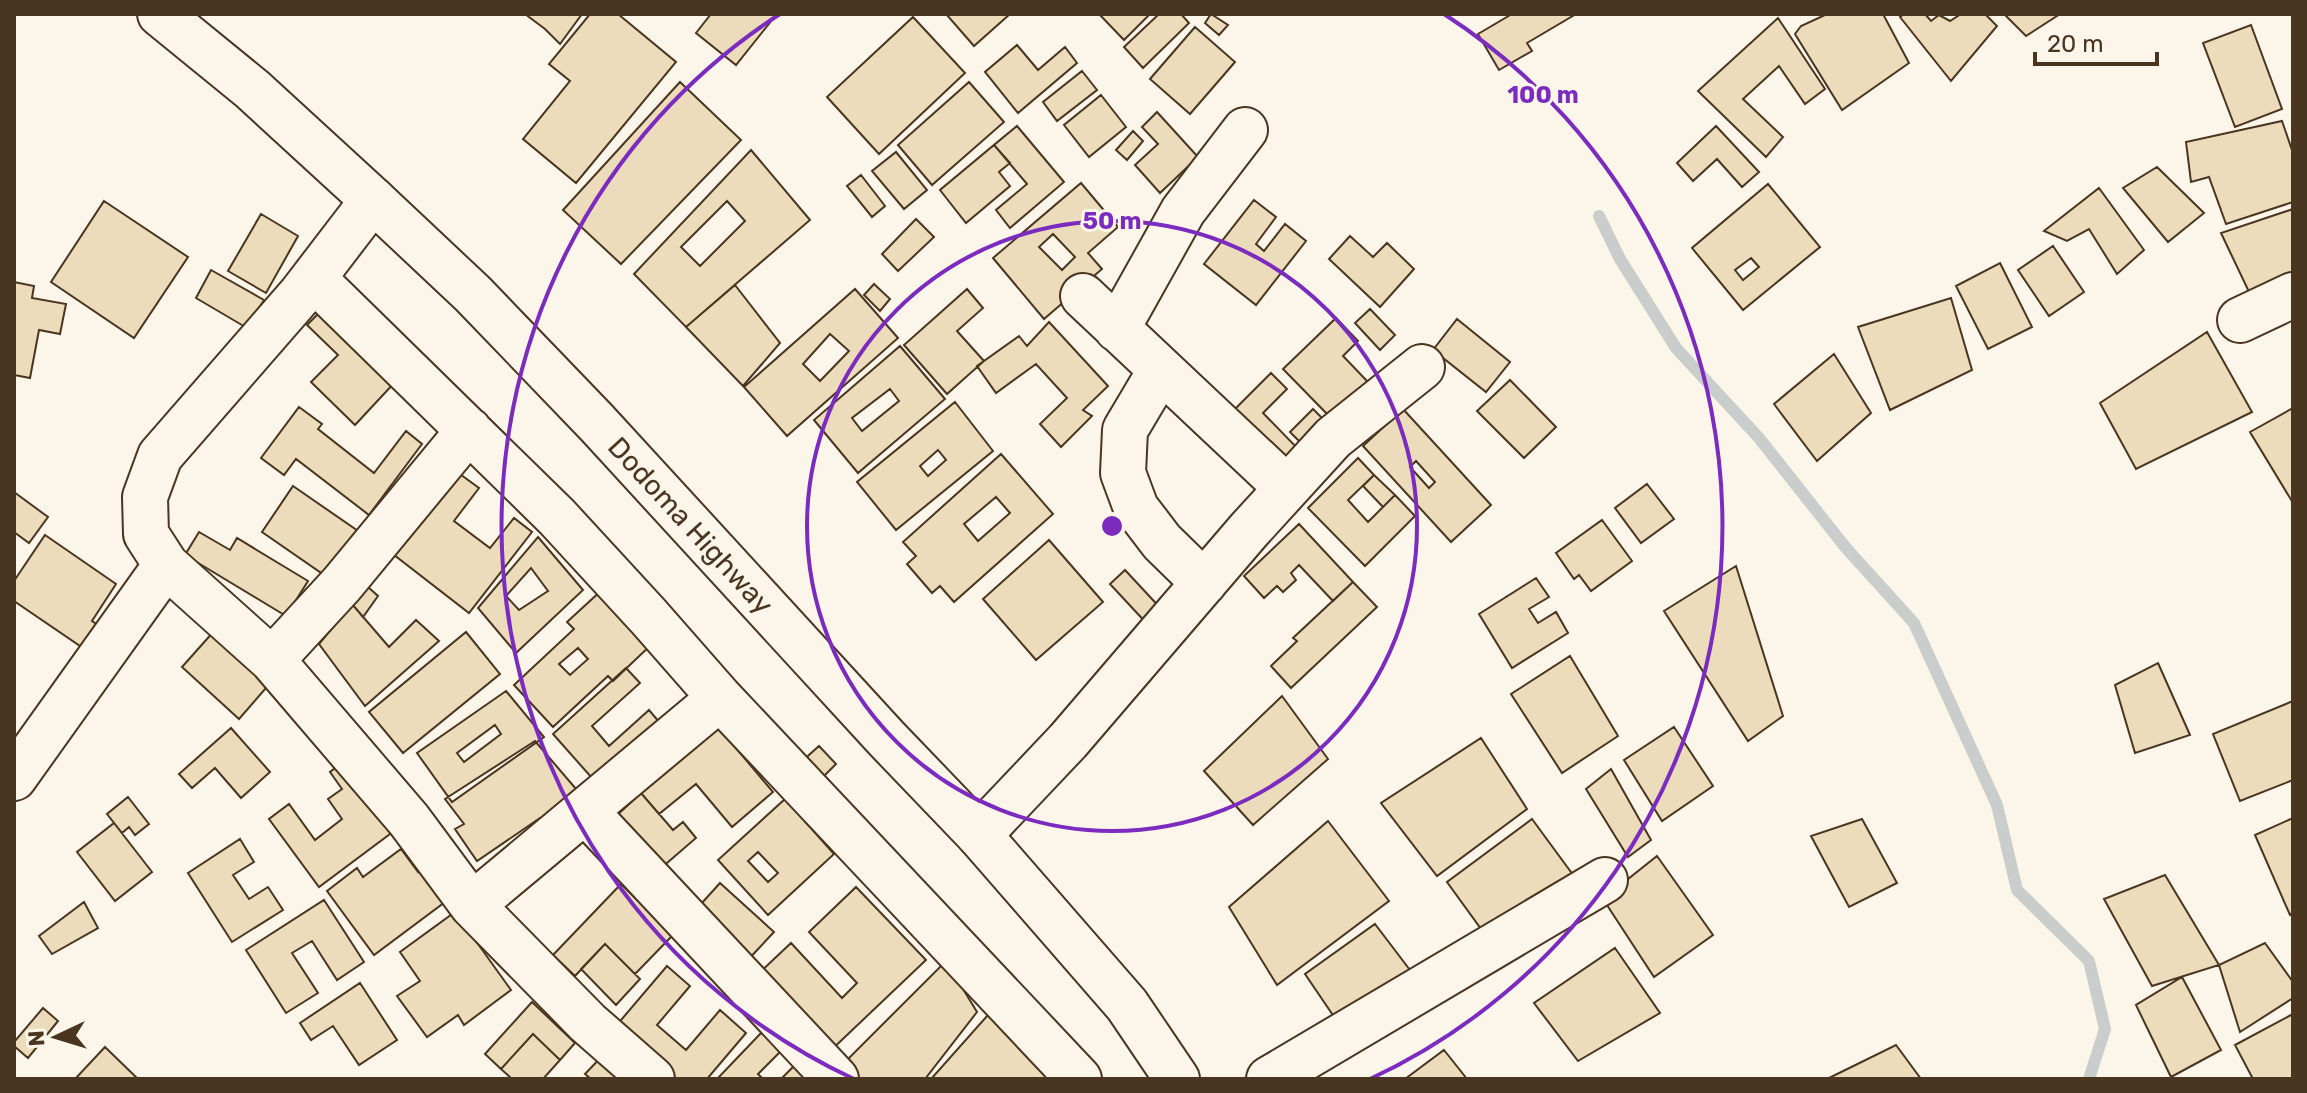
<svg xmlns="http://www.w3.org/2000/svg" width="2307" height="1093" viewBox="0 0 2307 1093" font-family="Rubik,sans-serif">
  <style>
    .lines { fill: none; stroke-linecap: round; stroke-linejoin: round }
    .stream { stroke: #c9cecd; stroke-width: 12 }
    .building { fill: #ecdcbc; stroke: #4a3520; stroke-width: 2; fill-rule: evenodd }
    .minor-casing { stroke: #4a3520; stroke-width: 48 }
    .highway-casing { stroke: #4a3520; stroke-width: 48 }
    .minor { stroke: #fbf6e9; stroke-width: 44 }
    .highway { stroke: #fbf6e9; stroke-width: 44 }
    .ring { fill: none; stroke: #7b2cbf; stroke-width: 4 }
    .labels { text-anchor: middle; stroke-width: 6; stroke-linejoin: round; paint-order: stroke }
    .street-label { font-size: 28px; fill: #4a3520; stroke: #fbf6e9 }
    .centre { fill: #7b2cbf; stroke: #fbf6e9; stroke-width: 4 }
    .ring-label { font-size: 24px; text-anchor: middle; font-weight: bold; fill: #7b2cbf; stroke: #fbf6e9; stroke-width: 6; stroke-linejoin: round; paint-order: stroke }
  </style>
  <rect width="100%" height="100%" fill="#fbf6e9"/>
  <g class="lines">
    <path class="stream" d="M1599 216 1620 259 1676 348 1759 438 1846 548 1914 623 1997 805 2017 890 2089 961 2105 1029 2089 1079"/>
  </g>
  <path class="building" d="M525 14H582L560 44 545 29Z
    M590 14H618L676 62 576 183 523 139 570 81 549 64Z
    M711 14H775L776 15 736 65 696 33Z
    M946 14H1010L974 46Z
    M1099 14H1150L1124 40Z
    M1159 14H1181L1189 23 1143 68 1124 47Z
    M1211 14 1228 25 1219 35 1205 23Z
    M1512 14H1576L1527 43 1532 51 1499 70 1478 34Z
    M1827 14H1883L1909 63 1842 110 1795 34 1801 26Z
    M1904 14H1925L1931 21 1939 15 1950 21 1961 14H1985L1997 26 1951 81 1900 17Z
    M2004 14H2060L2026 36Z
    M913 17 965 73 879 154 827 97Z
    M1778 18 1825 89 1805 104 1779 66 1743 99 1783 137 1766 157 1698 91Z
    M2251 25 2282 109 2235 127 2203 43Z
    M1195 27 1235 62 1190 114 1150 79Z
    M1017 45 1038 70 1065 47 1077 63 1018 113 985 72Z
    M1082 71 1097 90 1057 121 1043 102Z
    M680 82 741 140 621 264 563 210Z
    M969 82 1004 122 932 185 898 145Z
    M1101 95 1126 127 1089 157 1064 125Z
    M1157 112 1198 157 1160 193 1135 165 1158 144 1142 127Z
    M2282 121 2293 153V202L2226 224 2209 177 2191 182 2186 142Z
    M1017 126 1064 182 1010 228 996 210 1027 184 994 145Z
    M1716 126 1759 172 1742 187 1717 159 1693 181 1677 163Z
    M1133 131 1143 141 1127 160 1116 150Z
    M994 145 1010 163 999 172 1010 186 966 223 940 190Z
    M751 150 810 220 686 327 634 274ZM727 201 745 221 700 266 681 247Z
    M896 152 927 190 904 209 872 171Z
    M2157 167 2204 213 2168 242 2123 188Z
    M861 175 885 206 872 217 847 186Z
    M1081 183 1118 227 1088 253 1102 269 1044 319 993 258ZM1053 234 1075 257 1062 270 1039 247Z
    M1768 184 1820 247 1743 310 1692 248ZM1751 258 1759 267 1743 280 1735 270Z
    M2099 188 2144 250 2117 274 2089 229 2067 241 2044 231Z
    M1254 200 1276 217 1256 244 1264 251 1285 224 1306 241 1256 305 1204 264Z
    M104 201 188 257 134 338 51 282Z
    M2293 209V278L2250 294 2221 233Z
    M261 214 298 236 266 293 228 271Z
    M916 219 934 237 898 271 882 254Z
    M1350 236 1373 257 1387 243 1414 269 1380 307 1329 259Z
    M2053 246 2084 292 2049 316 2018 270Z
    M2000 263 2032 327 1988 349 1956 286Z
    M211 270 264 300 247 328 196 298Z
    M14 282 34 286 32 298 66 304 60 334 39 330 30 378 14 375Z
    M874 284 890 299 880 311 864 295Z
    M735 285 780 343 743 386 686 327Z
    M855 289 898 338 787 436 744 387ZM830 334 849 351 820 381 803 364Z
    M967 289 983 308 957 331 984 361 947 394 904 345Z
    M1951 298 1972 370 1890 410 1858 327Z
    M1370 309 1395 335 1380 350 1355 323Z
    M322 310 396 381 355 425 311 382 338 355 307 325Z
    M1336 318 1358 341 1343 356 1368 382 1331 418 1283 369Z
    M1457 319 1510 362 1486 392 1433 350Z
    M1049 322 1108 386 1083 410 1092 416 1061 447 1040 424 1067 398 1036 364 996 393 977 366 1019 336 1027 346Z
    M2207 332 2252 412 2136 469 2100 403Z
    M900 346 945 399 858 473 814 420ZM890 389 899 401 862 431 852 418Z
    M1834 354 1871 413 1817 461 1774 404Z
    M1271 373 1287 389 1263 413 1303 454 1282 475 1226 418Z
    M1510 380 1556 427 1524 458 1477 411Z
    M955 402 993 451 896 530 857 482ZM938 450 946 460 928 476 920 466Z
    M299 407 322 424 318 429 374 473 406 431 422 444 369 515 296 459 284 475 261 458Z
    M2293 408V503L2250 432Z
    M1313 409 1327 423 1304 446 1290 432Z
    M1403 409 1491 505 1451 542 1363 446ZM1416 461 1435 482 1429 488 1410 467Z
    M1001 454 1053 514 954 602 940 586 932 593 907 564 916 556 903 542ZM996 497 1010 513 978 541 964 524Z
    M1358 458 1374 475 1348 500 1368 522 1395 495 1415 516 1365 566 1308 508Z
    M453 469 479 488 454 521 490 548 514 518 532 532 469 613 389 551Z
    M1374 475 1395 495 1383 507 1363 486Z
    M1647 484 1674 519 1641 543 1615 508Z
    M293 486 361 533 330 579 262 532Z
    M14 492 48 517 29 543 14 532Z
    M1602 520 1632 561 1591 591 1579 575 1574 579 1556 553Z
    M1299 524 1353 582 1333 601 1299 565 1291 573 1296 580 1283 592 1277 586 1264 598 1244 576Z
    M199 532 230 550 237 538 308 581 286 616 185 555Z
    M45 535 116 584 92 621 101 627 86 650 14 601V581Z
    M538 537 583 590 516 653 478 608ZM531 568 548 591 519 610 506 596Z
    M1049 540 1103 602 1036 660 983 599Z
    M1736 566 1783 716 1748 741 1664 611Z
    M1125 570 1165 613 1150 627 1110 584Z
    M1536 578 1549 597 1529 609 1538 623 1556 612 1568 633 1512 668 1479 614Z
    M1353 582 1377 607 1291 688 1271 666 1297 641 1293 638Z
    M368 587 378 596 363 617 352 604Z
    M603 589 653 643 613 681 608 676 553 727 514 685 574 629 567 622ZM578 648 588 659 570 675 559 664Z
    M352 604 389 647 416 620 439 641 365 706 319 644Z
    M215 630 272 681 239 719 182 667Z
    M466 632 500 674 403 753 369 712Z
    M1570 656 1618 736 1562 773 1511 694Z
    M2158 663 2190 735 2135 753 2115 685Z
    M626 668 640 683 592 726 609 746 649 710 665 729 600 787 553 734Z
    M506 691 544 737 452 802 417 753ZM495 725 501 734 464 762 457 753Z
    M1282 696 1328 759 1253 825 1204 771Z
    M2293 701V780L2240 801 2213 734Z
    M1674 727 1713 786 1662 821 1624 760Z
    M231 728 270 772 241 798 215 768 192 788 179 774Z
    M719 728 773 792 732 827 696 784 659 814 641 793Z
    M1481 738 1527 809 1437 876 1381 803Z
    M535 741 582 796 548 826 540 818 477 861 455 829 464 824 445 799Z
    M819 746 836 764 817 783 799 764Z
    M348 758 398 828 319 887 269 819 289 804 315 840 342 819 328 799 342 789 330 772Z
    M1611 769 1651 840 1628 857 1586 789Z
    M641 793 673 830 683 822 696 838 660 869 615 817Z
    M128 797 149 824 135 835 129 827 122 833 107 814Z
    M785 799 834 854 768 915 718 860ZM758 852 778 873 768 882 748 861Z
    M2293 818V913L2290 915 2255 835Z
    M1532 819 1579 883 1492 944 1447 882Z
    M1862 819 1897 883 1849 907 1811 836Z
    M1328 821 1389 901 1277 985 1229 907Z
    M114 823 152 872 115 901 77 852Z
    M240 839 254 862 233 875 249 899 268 887 283 910 232 942 188 873Z
    M401 849 418 872 423 864 449 899 374 955 327 891 357 868 363 877Z
    M1657 856 1713 935 1654 977 1603 899Z
    M2165 875 2219 965 2152 986 2104 899Z
    M720 883 774 932 745 963 691 915Z
    M621 884 673 935 635 974 605 944 575 976 553 955Z
    M856 887 926 960 827 1054 755 977 791 943 842 998 857 983 809 932Z
    M324 900 364 962 337 980 312 941 292 953 318 993 286 1013 246 950Z
    M84 902 98 928 52 954 39 936Z
    M455 912 511 990 464 1025 458 1015 427 1037 397 996 420 981 400 952Z
    M1375 924 1416 978 1341 1027 1305 974Z
    M2265 943 2293 982V998L2240 1032 2219 965Z
    M605 944 640 979 616 1005 581 969Z
    M1615 948 1660 1013 1578 1061 1534 1003Z
    M946 961 977 1012 925 1079H851L840 1067Z
    M667 966 690 986 657 1025 686 1050 720 1010 746 1033 707 1079H664L610 1033Z
    M2182 977 2221 1050 2171 1077 2136 1005Z
    M360 983 397 1040 359 1065 333 1026 311 1040 300 1023Z
    M532 1002 575 1043 560 1060 533 1034 501 1069 485 1054Z
    M996 1006 1049 1079H931Z
    M43 1008 58 1021 28 1058 14 1046V1042Z
    M2293 1014V1079H2253L2235 1045Z
    M762 1032 781 1051 758 1074 763 1079H717Z
    M533 1034 560 1060 543 1079H512L501 1069Z
    M1896 1045 1921 1079H1827Z
    M105 1047 138 1079H75Z
    M1444 1050 1467 1079H1405Z
    M607 1051 635 1079H591L585 1074Z
    M797 1063 813 1079H781Z"/>
  <g class="lines">
    <g class="minor-casing">
      <path id="minor" d="M373 200 301 294 160 456 145 497 146 534 166 565 272 660 409 820 472 905 588 1023 652 1079
        M314 279 557 517 649 617 720 698 1079 1079
        M1083 296 1287 488
        M2240 320 2293 295
        M1117 329 1183 211 1245 130
        M1160 371 1125 430 1123 473 1136 508 1162 542 1204 583
        M272 660 342 584 469 430
        M14 778 166 565
        M586 812 836 1079
        M979 835 1068 741 1249 530 1333 438 1422 367
        M472 905 720 698
        M1269 1079 1605 880"/>
    </g>
    <g class="highway-casing">
      <g id="highway">
        <path id="s1" d="M160 14 252 89 373 200 473 294 597 423 886 738 979 835 1127 1005 1177 1079"/>
      </g>
    </g>
    <use href="#minor" class="minor"/>
    <use href="#highway" class="highway"/>
  </g>
  <g class="ring">
    <circle cx="1112" cy="526" r="305"/>
    <path d="M854 1079A610 610 0 0 1 780 14M1444 14A610 610 0 0 1 1370 1079"/>
  </g>
  <g class="labels">
    <g class="street-label">
      <text dy="10" stroke="none"><textPath href="#s1" startOffset="738">Dodoma Highway</textPath></text>
    </g>
  </g>
  <circle cx="1112" cy="526" r="12" class="centre"/>
  <g class="ring-label">
    <text x="1543" y="103">100 m</text>
    <text x="1112" y="229">50 m</text>
  </g>
  <rect width="2307" height="1093" fill="none" stroke="#4a3520" stroke-width="32"/>
  <g transform="translate(56 1037) rotate(266)" stroke="#fbf6e9" stroke-width="6" paint-order="stroke">
  <path d="M0-6L14 30L0 20L-14 30Z" fill="#4a3520"/>
  <text y="-12" font-size="22" font-weight="bold" text-anchor="middle" fill="#4a3520">N</text>
  </g>
  <path d="M2035 52v12h122v-12" fill="none" stroke="#4a3520" stroke-width="4"/>
  <text x="2047" y="52" font-size="24" fill="#4a3520" stroke="#fbf6e9" stroke-width="6" paint-order="stroke">20 m</text>
</svg>
